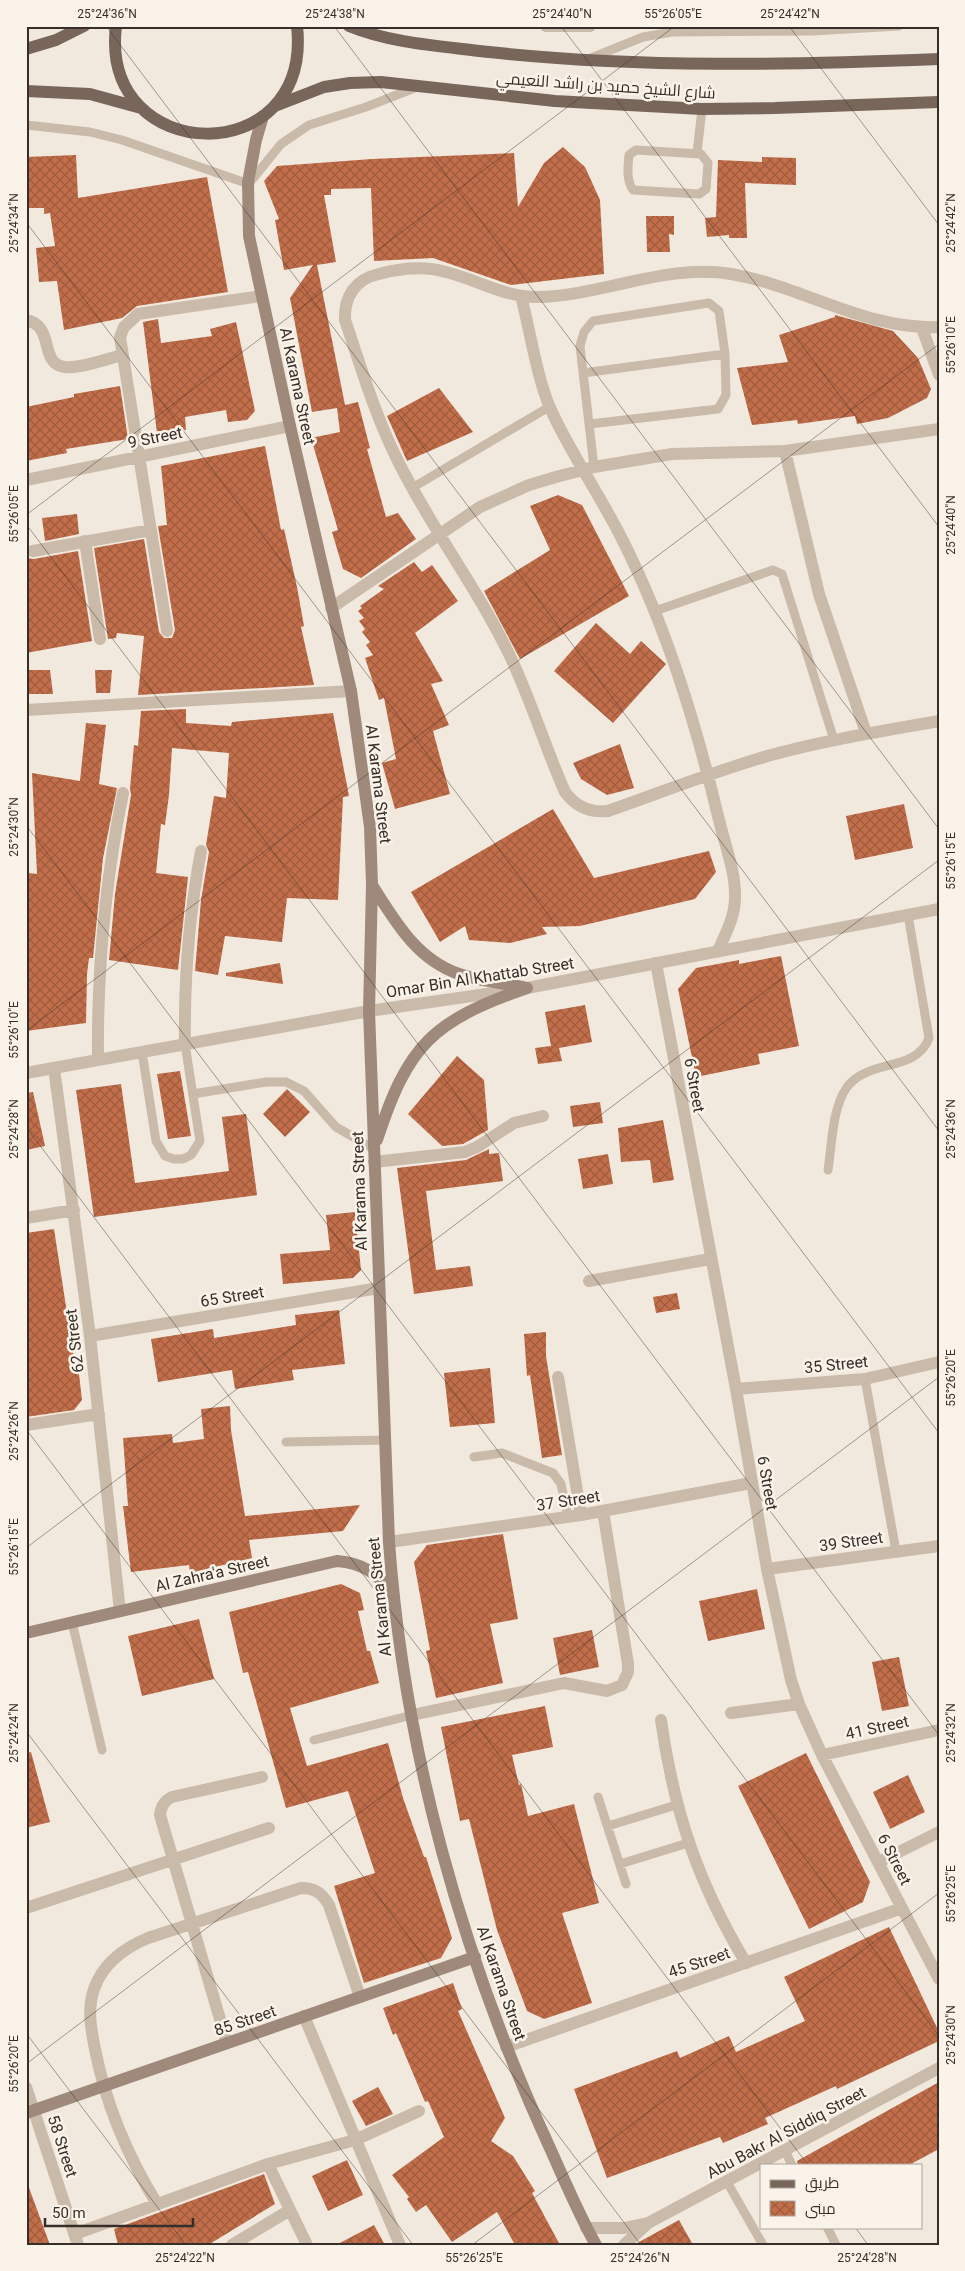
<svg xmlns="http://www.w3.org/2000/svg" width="965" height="2271" viewBox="0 0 965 2271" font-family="Roboto,Cairo,sans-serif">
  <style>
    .building { fill: url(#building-cross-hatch) }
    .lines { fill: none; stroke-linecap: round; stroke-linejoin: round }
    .service { stroke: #cabaaa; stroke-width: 9 }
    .pedestrian { stroke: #cabaaa; stroke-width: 12 }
    .minor { stroke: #cabaaa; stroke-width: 12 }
    .tertiary { stroke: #cabaaa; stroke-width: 12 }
    .secondary { stroke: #9e897b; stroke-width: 12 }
    .primary { stroke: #79665b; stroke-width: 12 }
    .ticks { fill: none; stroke: #372e29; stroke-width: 1; stroke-opacity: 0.45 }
    .labels { text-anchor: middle; stroke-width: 5; stroke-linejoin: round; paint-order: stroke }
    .street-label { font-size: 16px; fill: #372e29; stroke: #f9f3ea }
    .neatline { fill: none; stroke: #372e29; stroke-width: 2 }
    .ticks-label { font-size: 12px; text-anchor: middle; fill: #372e29 }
  </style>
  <defs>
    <pattern id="building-cross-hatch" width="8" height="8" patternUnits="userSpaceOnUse" patternTransform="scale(1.25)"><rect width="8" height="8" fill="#c36e4b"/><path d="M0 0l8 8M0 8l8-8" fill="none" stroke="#9f5b3e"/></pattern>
  </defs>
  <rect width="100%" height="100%" fill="#f2e9de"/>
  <path class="building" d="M563 147 585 167 600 200 604 274 511 285 433 258 374 261 371 188 331 189V195H324L336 262 317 265 345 405 358 402 370 448 367 449 386 517 398 513 416 539 361 578 343 569 332 532 338 530 311 438 340 432 337 408 312 412 290 298 313 265 284 270 275 220 279 219 264 181 277 166 372 159 514 153 518 207 544 163Z
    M76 155 78 198 207 177 228 292 137 306 122 318 64 330 57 281 39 282 36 248 55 246 50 213 44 214V208H26V157Z
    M762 157 796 158V185L745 183 747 238H729V235L707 237 705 218 716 217 718 160 762 162Z
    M646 216H674V235L669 234 670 252H647Z
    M835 315 893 331 918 358 931 389 927 398 888 418 857 424 855 416 798 424 797 420 752 425 737 368 788 362 779 335 835 317Z
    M158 319 161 343 212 336 210 329 236 322 255 411 247 420 228 422 226 410 185 417 186 430 157 433 143 322Z
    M120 386 128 439 66 449 67 453 26 461V407L74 397V394Z
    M439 388 473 432 407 461 387 416Z
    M265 446 281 530 284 529 297 587 304 626 301 627 314 685 138 695 144 636 117 633 116 638 108 639 94 548 144 539 159 632 164 638H172L175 630 158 526 167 525 161 466Z
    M558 495 582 505 629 596 520 659 484 591 550 550 530 506Z
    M77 514 79 534 45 541 42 518Z
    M78 551 92 641 26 653V558L34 559Z
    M414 562 422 572 432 565 458 601 415 633 443 681 431 684 449 725 433 731 450 794 395 809 382 763 396 759 384 698 379 700 365 658 373 655 366 645 370 642 362 632 365 629 359 621 364 618 358 611 362 608 360 606 384 589 378 586Z
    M596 623 630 654 641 641 666 664 613 723 554 671Z
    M26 670H50L53 694H26Z
    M95 670H112L110 693H96Z
    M186 709V723L231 726 232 722 333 713 349 796 343 797 338 900 287 898 282 942 225 936 218 975 195 971 201 900 209 852 206 845 214 796 226 798 229 753 172 748 169 795 165 825 161 824 156 873 188 877 178 970 109 960 115 894 131 795 130 788 134 745 138 746 141 711Z
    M86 723 106 725 99 784 117 788 103 858 93 958H89L87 974 86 1023 26 1031 29 873 37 874 32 773 80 781Z
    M620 744 634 788 607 795 581 779 573 763Z
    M904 804 913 848 855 860 846 816Z
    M553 809 594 878 709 851 716 872 695 899 580 926 542 927 547 934 510 943 469 940 465 926 440 942 411 892Z
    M781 956 799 1046 758 1054 760 1064 696 1077 678 989 696 968 739 960V964Z
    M280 963 283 984 226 976V973Z
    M585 1005 592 1042 559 1048 562 1061 538 1064 535 1048 551 1046 545 1012Z
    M457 1056 484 1080 488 1130 463 1144 442 1146 408 1114Z
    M180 1071 191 1136 168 1139 157 1074Z
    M121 1084 135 1183 229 1171 222 1117 246 1114 257 1195 94 1217 76 1090Z
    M287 1089 310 1112 285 1137 263 1114Z
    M33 1092 45 1146 26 1150V1093Z
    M600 1102 603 1123 573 1127 570 1106Z
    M663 1120 674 1180 653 1183 650 1160 621 1162 618 1128Z
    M489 1149V1154L499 1153 503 1181 426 1191 436 1270 470 1266 473 1286 414 1294 397 1168 466 1160Z
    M608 1154 613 1184 583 1189 578 1159Z
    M355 1212 361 1270 353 1278 283 1284 280 1254 330 1250 326 1215Z
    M54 1229 74 1358 77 1357 82 1400 74 1410 26 1417V1233Z
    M677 1293 680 1309 656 1313 653 1297Z
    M339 1310 345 1364 292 1370 294 1380 235 1389 232 1370 158 1382 151 1339 213 1329 214 1338 296 1325 295 1315Z
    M546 1332V1356L562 1455 542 1458 530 1375 527 1376 524 1334Z
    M490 1368 495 1423 450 1427 444 1373Z
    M230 1406 231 1430 245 1516 360 1505 343 1531 249 1540 252 1558 190 1573 189 1565 131 1572 123 1506H128L123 1438 172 1434 173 1443 204 1439 201 1409Z
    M503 1534 518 1619 490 1624 503 1683 436 1698 426 1651 430 1650 414 1562 427 1545Z
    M341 1584 360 1593 364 1610 358 1611 367 1651H370L379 1683 290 1708 307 1766 388 1743 403 1798 424 1857H426L452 1938 441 1958 364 1983 334 1886 375 1873 348 1791 286 1808 248 1672 243 1673 229 1612Z
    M757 1589 765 1629 708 1641 699 1601Z
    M199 1619 214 1679 142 1696 128 1636Z
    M592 1630 599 1667 560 1675 553 1638Z
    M899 1657 909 1706 882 1711 872 1662Z
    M545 1706 553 1747 512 1755 519 1785 521 1784 528 1816 574 1804 599 1903 562 1913 592 2003 544 2019 527 2011 497 1930 469 1819 460 1821 441 1727Z
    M31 1752 50 1822 26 1828V1753Z
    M806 1753 870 1882 863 1902 809 1929 738 1786Z
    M908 1775 925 1812 890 1829 873 1792Z
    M889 1927 939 2032V2041L837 2089 836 2086 765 2118 768 2124 723 2143 720 2137 607 2178 574 2089 677 2051 680 2058 729 2036 736 2052 805 2021 784 1977Z
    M453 1983 462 2009 458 2011 505 2118 491 2141 513 2156 535 2191 532 2193 560 2245H515L497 2212 452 2242 426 2205 416 2212 407 2199 409 2197 392 2175 444 2137 428 2101 425 2102 396 2033 393 2035 383 2008Z
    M939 2082V2149L909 2165H798L797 2161Z
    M378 2087 393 2114 366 2126 352 2101Z
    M347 2160 363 2195 328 2211 312 2176Z
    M264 2174 275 2204 208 2245H118L114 2229Z
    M28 2185 50 2245H26V2186Z
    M679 2220 693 2245H636L639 2242Z
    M374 2225 385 2245H336Z"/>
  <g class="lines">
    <path class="service" d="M591 58 643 37 672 32 812 31 899 26
      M26 125 90 132 122 140 246 183 252 180 281 144 309 125 366 107 417 87
      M636 150 701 154 708 163 706 189 699 194 633 190C626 180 628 166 629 155Z
      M697 153 702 109
      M583 373 725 354
      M590 424 718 409 726 395 725 354 719 311 709 303 593 321 584 332 580 346 594 467
      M412 488 549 407
      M655 611 773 570 782 574 834 740
      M142 1052 156 1141 165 1156 174 1159H183L191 1155 200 1141 185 1044
      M193 1094 266 1082H286L304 1091 336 1127 374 1149
      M828 1170C832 1145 832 1108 847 1087 869 1058 916 1073 929 1038L908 915
      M865 1379 896 1551
      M286 1442 385 1440
      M474 1457 502 1453 553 1473 561 1484 568 1517
      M72 1622 102 1750
      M314 1740 412 1715
      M598 1797 626 1884
      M608 1826 676 1805
      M620 1864 688 1843
      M785 2151 792 2165
      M727 2182 763 2245
      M827 2227 836 2245"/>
    <path class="pedestrian" d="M546 26H590"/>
    <path class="minor" d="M521 296C530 330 537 379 551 410 571 454 600 495 622 539 667 628 696 724 719 820 725 845 736 873 735 898 735 917 725 935 718 951
      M26 320C56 326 38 364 65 367 80 369 107 359 122 355
      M939 327C864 330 803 286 731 274 666 263 602 296 537 297 504 297 478 280 446 272 425 266 401 268 379 274 355 279 344 297 345 320 361 367 375 415 397 459 430 527 477 587 510 656 531 700 545 747 565 792 576 807 590 813 608 811 662 792 715 771 771 755 826 740 882 731 939 721
      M922 328 939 375
      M785 451 819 594 866 733
      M26 480 290 426
      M85 541 100 639
      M33 551 151 530
      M331 608 480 507 529 485 556 477 594 467 672 454 785 451 939 429
      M167 631 120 337 124 327 138 314 261 296
      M26 710 351 691
      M656 963 736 1389 767 1569 791 1680 799 1704 822 1755 939 1979
      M185 1044C184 978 189 915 201 851
      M98 1060C97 969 105 882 123 793
      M54 1068 90 1336 120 1611
      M374 1162 465 1152 477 1147 514 1123 543 1116
      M26 1218 74 1210
      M589 1281 710 1259
      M90 1336 379 1288
      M558 1377 581 1515
      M736 1389 865 1379 939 1362
      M26 1425 99 1414
      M389 1542 581 1515 751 1483
      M767 1569 939 1546
      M731 1713 799 1704
      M412 1715 564 1683 607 1691 622 1685 628 1672V1664L603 1511
      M661 1720C674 1812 698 1883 746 1963
      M822 1755 939 1730
      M879 1862 939 1832
      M26 1908 269 1828
      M304 2016 400 2245
      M227 2043 160 1815C161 1806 164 1801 172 1797L262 1777
      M506 2047 902 1908
      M26 2087 78 2245
      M268 2164 307 2245
      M157 2204C127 2155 106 2106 95 2049 91 2029 87 2009 94 1989 103 1963 124 1948 148 1938L301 1888C315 1888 322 1893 329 1905L360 1997
      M75 2234 268 2164 355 2140 419 2111
      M232 2245 290 2210"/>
    <path class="tertiary" d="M26 1073 369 1011 527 988 939 909
      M586 2228H624L648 2223 939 2068
      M624 2245 648 2223"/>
    <path class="secondary" d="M263 116 256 140 248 182 249 236 290 426 351 691 370 827 372 885 369 1011 389 1542C404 1750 462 1957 549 2146 564 2179 578 2213 596 2245
      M372 885C395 921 416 959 459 974 480 981 504 983 527 988
      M377 1140C408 1045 432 1021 527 988
      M26 1633 337 1561C362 1563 378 1573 392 1594
      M26 2113 475 1957"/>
    <path class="primary" d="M116 26C99 167 313 172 297 26
      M349 26C393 44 442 46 489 52 639 68 788 65 939 59
      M26 49 56 40 84 26
      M26 91 90 94 141 108
      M275 106 324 87 350 83 381 82 555 101 702 109 775 108 939 102"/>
  </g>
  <path class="ticks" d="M106 26 939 1131M334 26 939 829M561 26 939 527M789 26 939 225M26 222 939 1433M26 515 675 26M26 524 939 1735M26 825 939 2036M26 1031 939 344M26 1127 808 2165M26 1429 641 2245M26 1548 939 860M26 1731 413 2245M26 2033 186 2245M26 2064 939 1377M855 2227 868 2245M472 2245 939 1893"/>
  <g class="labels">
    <g class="street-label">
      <text transform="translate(606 85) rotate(4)" y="6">شارع الشيخ حميد بن راشد النعيمي</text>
      <text transform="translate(298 386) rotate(78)" y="6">Al Karama Street</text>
      <text transform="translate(155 437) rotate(-11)" y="6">9 Street</text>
      <text transform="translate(379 784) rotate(83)" y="6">Al Karama Street</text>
      <text transform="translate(480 977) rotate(-9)" y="6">Omar Bin Al Khattab Street</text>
      <text transform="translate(695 1085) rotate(80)" y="6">6 Street</text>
      <text transform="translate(359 1191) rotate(-92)" y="6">Al Karama Street</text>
      <text transform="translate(232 1296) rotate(-9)" y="6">65 Street</text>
      <text transform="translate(74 1341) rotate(-97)" y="6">62 Street</text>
      <text transform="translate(836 1364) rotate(-6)" y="6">35 Street</text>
      <text transform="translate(768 1483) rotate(80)" y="6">6 Street</text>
      <text transform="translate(568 1500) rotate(-9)" y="6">37 Street</text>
      <text transform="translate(851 1541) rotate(-8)" y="6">39 Street</text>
      <text transform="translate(212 1573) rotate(-13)" y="6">Al Zahra'a Street</text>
      <text transform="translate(379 1597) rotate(-96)" y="6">Al Karama Street</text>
      <text transform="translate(877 1727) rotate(-12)" y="6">41 Street</text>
      <text transform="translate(895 1859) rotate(63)" y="6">6 Street</text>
      <text transform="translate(699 1962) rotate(-19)" y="6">45 Street</text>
      <text transform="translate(502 1983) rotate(71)" y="6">Al Karama Street</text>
      <text transform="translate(245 2020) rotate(-19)" y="6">85 Street</text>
      <text transform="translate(786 2132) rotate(-28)" y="6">Abu Bakr Al Siddiq Street</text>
      <text transform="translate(63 2146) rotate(72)" y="6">58 Street</text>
    </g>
  </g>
  <rect width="965" height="2271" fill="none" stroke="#f9f3ea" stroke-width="55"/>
  <rect x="760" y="2164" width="162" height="65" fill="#f9f3ea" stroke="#aba49d"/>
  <rect x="770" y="2180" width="25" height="8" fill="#79665b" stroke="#aba49d"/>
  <text x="805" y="2188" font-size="15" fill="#372e29">طريق</text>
  <rect x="770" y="2201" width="25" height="15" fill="url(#building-cross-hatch)" stroke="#aba49d"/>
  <text x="805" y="2214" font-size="15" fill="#372e29">مبنى</text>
  <path d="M45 2218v8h148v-8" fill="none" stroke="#372e29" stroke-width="2.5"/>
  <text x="52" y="2218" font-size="15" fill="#372e29" stroke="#f9f3ea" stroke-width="4" paint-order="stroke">50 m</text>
  <rect x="28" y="28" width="910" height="2216" class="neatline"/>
  <g class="ticks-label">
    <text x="107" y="18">25°24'36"N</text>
    <text x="335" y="18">25°24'38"N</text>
    <text x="562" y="18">25°24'40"N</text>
    <text x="673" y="18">55°26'05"E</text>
    <text x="790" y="18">25°24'42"N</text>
    <text transform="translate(14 223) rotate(-90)" y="4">25°24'34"N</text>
    <text transform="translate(951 223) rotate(-90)" y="4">25°24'42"N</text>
    <text transform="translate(951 345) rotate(-90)" y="4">55°26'10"E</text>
    <text transform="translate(14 514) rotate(-90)" y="4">55°26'05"E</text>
    <text transform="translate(951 525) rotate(-90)" y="4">25°24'40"N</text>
    <text transform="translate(14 827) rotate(-90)" y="4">25°24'30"N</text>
    <text transform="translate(951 861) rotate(-90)" y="4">55°26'15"E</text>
    <text transform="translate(14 1030) rotate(-90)" y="4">55°26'10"E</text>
    <text transform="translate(14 1129) rotate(-90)" y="4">25°24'28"N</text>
    <text transform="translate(951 1129) rotate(-90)" y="4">25°24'36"N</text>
    <text transform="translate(951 1378) rotate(-90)" y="4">55°26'20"E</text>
    <text transform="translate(14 1431) rotate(-90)" y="4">25°24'26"N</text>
    <text transform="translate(14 1547) rotate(-90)" y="4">55°26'15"E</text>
    <text transform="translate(14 1733) rotate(-90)" y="4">25°24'24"N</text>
    <text transform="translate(951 1733) rotate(-90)" y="4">25°24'32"N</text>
    <text transform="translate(951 1894) rotate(-90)" y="4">55°26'25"E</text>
    <text transform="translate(951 2035) rotate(-90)" y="4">25°24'30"N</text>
    <text transform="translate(14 2064) rotate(-90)" y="4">55°26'20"E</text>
    <text x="185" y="2262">25°24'22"N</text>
    <text x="474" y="2262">55°26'25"E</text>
    <text x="640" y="2262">25°24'26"N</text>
    <text x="867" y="2262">25°24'28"N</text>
  </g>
</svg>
